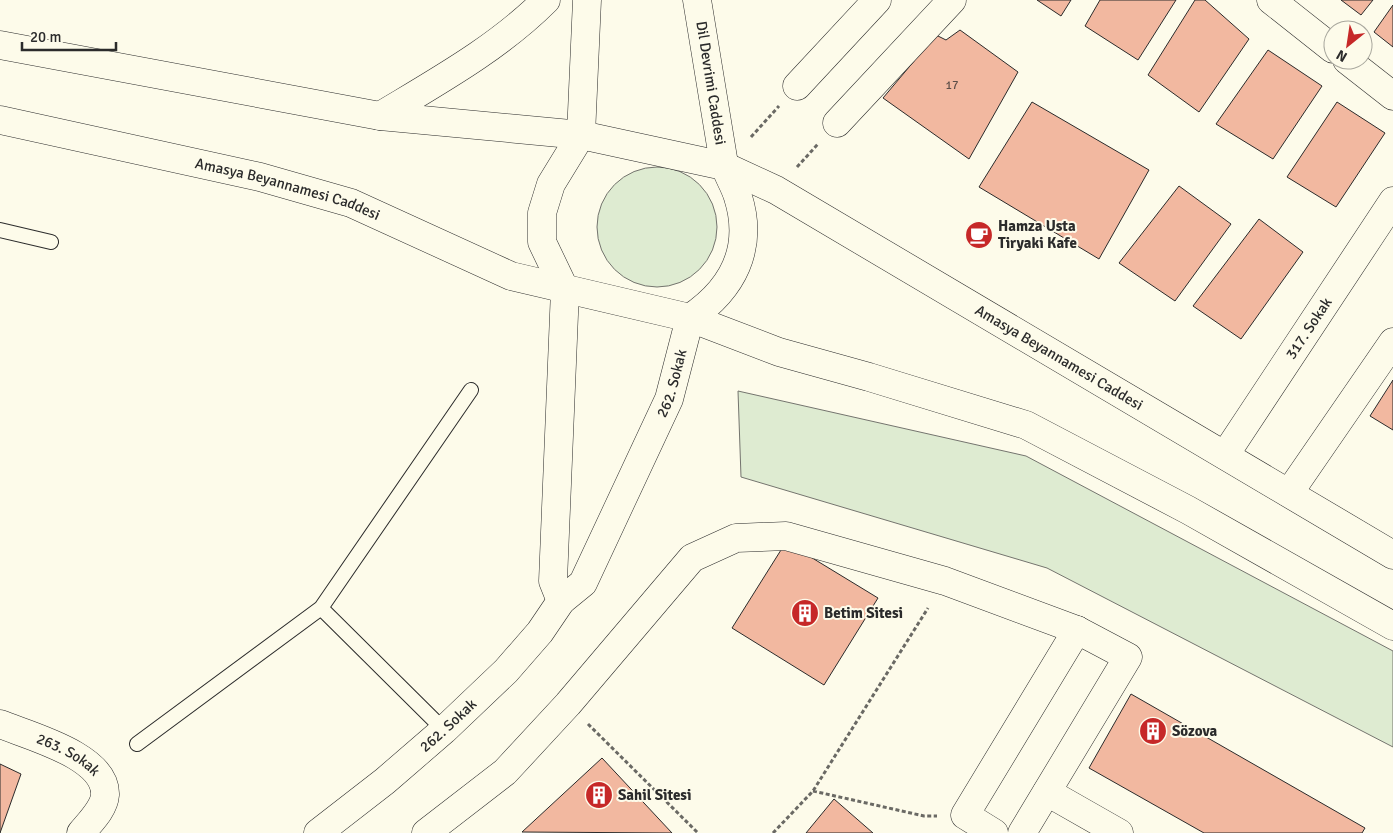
<svg xmlns="http://www.w3.org/2000/svg" width="1393" height="833" viewBox="0 0 1393 833" font-family="Signika,sans-serif">
  <style>
    .green { fill: #deebd1; stroke: #74746e }
    .building { fill: #f2b8a0; stroke: #2b2b2b }
    .lines { fill: none; stroke-linecap: round; stroke-linejoin: round }
    .lane-casing { stroke: #2b2b2b; stroke-width: 16 }
    .street-casing { stroke: #2b2b2b; stroke-width: 29 }
    .secondary-casing { stroke: #2b2b2b; stroke-width: 29 }
    .path { stroke: #6a6964; stroke-width: 3; stroke-dasharray: 4 2.5; stroke-linecap: butt }
    .lane { stroke: #fdfbea; stroke-width: 14 }
    .street { stroke: #fdfbea; stroke-width: 28 }
    .secondary { stroke: #fdfbea; stroke-width: 28 }
    .labels { text-anchor: middle; stroke-width: 4; stroke-linejoin: round; paint-order: stroke }
    .number-label { font-size: 12px; fill: #5d4e48 }
    .street-label { font-size: 15px; fill: #2b2b2b; stroke: #fdfbea }
    .poi-label { font-size: 15px; font-weight: bold; fill: #2b2b2b; stroke: #fdfbea; text-anchor: start }
  </style>
  <rect width="100%" height="100%" fill="#fdfbea"/>
  <path class="green" d="M597 227a60 60 0 1 1 120 0a60 60 0 1 1-120 0Z
    M738 391 1026 456 1393 651V747L1047 568 741 477Z"/>
  <path class="building" d="M1037 0H1071L1061 16Z
    M1100 0H1176L1138 60 1085 26Z
    M1195 0H1205L1249 39 1199 112 1148 75Z
    M1341 0H1373L1361 15Z
    M1393 5V47L1374 32Z
    M960 30 1018 72 969 159 883 98 936 35 946 40Z
    M1268 50 1322 86 1273 159 1216 124Z
    M1032 102 1149 170 1099 259 979 187Z
    M1337 102 1385 133 1336 207 1287 177Z
    M1179 186 1231 224 1175 301 1119 263Z
    M1259 219 1303 252 1241 339 1193 306Z
    M1393 380V430L1370 416Z
    M786 542 878 598 824 685 732 628Z
    M1131 694 1365 828 1362 833H1204L1089 768Z
    M602 758 672 833 522 832Z
    M0 764 21 774 0 833Z
    M834 799 873 833H806Z"/>
  <g class="lines">
    <g class="lane-casing">
      <path id="lane" d="M0 230 51 242
        M321 608 444 730
        M137 744 321 608 471 390"/>
    </g>
    <g class="street-casing">
      <g id="street">
        <path d="M1271 0 1333 49"/>
        <path d="M1347 60 1393 96"/>
        <path d="M797 86 877 0"/>
        <path d="M837 123 952 0"/>
        <path id="s1" d="M1225 455 1393 201"/>
        <path d="M1289 493 1393 342"/>
        <path d="M561 601 553 581 565 290"/>
        <path id="s2" d="M0 724C29 736 107 756 105 795 104 809 90 822 81 833"/>
        <path d="M1047 792 1119 833"/>
        <path id="s3" d="M318 833 385 781 444 730 506 671 540 632 561 601 583 583 669 399 690 318"/>
        <path d="M426 833 505 772 568 704 692 558 736 538 786 536 945 581 1077 630 1128 657 1022 833"/>
        <path d="M994 833 965 815 1077 630"/>
      </g>
    </g>
    <g class="secondary-casing">
      <g id="secondary">
        <path id="s4" d="M0 45 380 116 581 135 724 166 776 190 1393 555"/>
        <path d="M380 116C438 81 498 48 546 0"/>
        <path id="s5" d="M0 120 260 177 351 203 511 276 690 318 779 352 869 377 1026 425 1188 510 1393 626"/>
        <path d="M565 290 542 242V213L551 184 581 135 587 0"/>
        <path d="M690 318C733 289 754 248 738 197 734 183 725 172 723 158 714 105 706 53 697 0"/>
      </g>
    </g>
    <path class="path" d="M751 137 779 106
      M797 167 818 144
      M588 724 698 833
      M813 791 924 816H937
      M773 833 813 791 928 608"/>
    <use href="#lane" class="lane"/>
    <use href="#street" class="street"/>
    <use href="#secondary" class="secondary"/>
  </g>
  <defs>
    <g id="cafe-disc" transform="scale(1.4375)"><circle r="9.5" fill="#c62828" stroke="#fdfbea"/><path d="M-5.5-4.5H6V0H3Q3 3.5 0 3.5H-2.5Q-5.5 3.5-5.5 0ZM3-3.2v2h1.7v-2ZM-6 4.5H4V6H-6Z" fill="#fff"/></g>
    <g id="building-disc" transform="scale(1.4375)"><circle r="9.5" fill="#c62828" stroke="#fdfbea"/><path d="M-4-6H4V6H1V3H-1V6H-4ZM-2.5-4.3h1.7v1.8h-1.7ZM.8-4.3h1.7v1.8H.8ZM-2.5-1h1.7V.8h-1.7ZM.8-1h1.7V.8H.8Z" fill="#fff"/></g>
  </defs>
  <g fill-rule="evenodd">
    <use href="#cafe-disc" x="979" y="235"/>
    <use href="#building-disc" x="805" y="613"/>
    <use href="#building-disc" x="1153" y="731"/>
    <use href="#building-disc" x="599" y="795"/>
  </g>
  <g class="labels">
    <g class="number-label">
      <text x="952" y="89">17</text>
    </g>
    <g class="street-label">
      <text transform="translate(711 83) rotate(81)" y="5">Dil Devrimi Caddesi</text>
      <text dy="5" stroke="none"><textPath href="#s5" startOffset="296">Amasya Beyannamesi Caddesi</textPath></text>
      <text dy="5" stroke="none"><textPath href="#s1" startOffset="152">317. Sokak</textPath></text>
      <text dy="5" stroke="none"><textPath href="#s4" startOffset="1121">Amasya Beyannamesi Caddesi</textPath></text>
      <text dy="5" stroke="none"><textPath href="#s3" startOffset="585">262. Sokak</textPath></text>
      <text dy="5" stroke="none"><textPath href="#s3" startOffset="169">262. Sokak</textPath></text>
      <text dy="5" stroke="none"><textPath href="#s2" startOffset="75">263. Sokak</textPath></text>
    </g>
    <g class="poi-label">
      <text x="998" y="231">Hamza Usta<tspan x="998" dy="17">Tiryaki Kafe</tspan></text>
      <text x="824" y="618">Betim Sitesi</text>
      <text x="1172" y="736">Sözova</text>
      <text x="618" y="800">Sahil Sitesi</text>
    </g>
  </g>
  <g transform="translate(1348 45) rotate(210)"><circle r="24" fill="#fdfbea" stroke="#a9a89e"/>
  <path d="M0-4L9 19L0 12L-9 19Z" fill="#c62828"/>
  <text y="-8" font-size="14" font-weight="bold" text-anchor="middle" fill="#2b2b2b">N</text>
  </g>
  <path d="M22 42v8h94v-8" fill="none" stroke="#2b2b2b" stroke-width="2.5"/>
  <text x="30" y="42" font-size="15" fill="#2b2b2b" stroke="#fdfbea" stroke-width="4" paint-order="stroke">20 m</text>
</svg>
